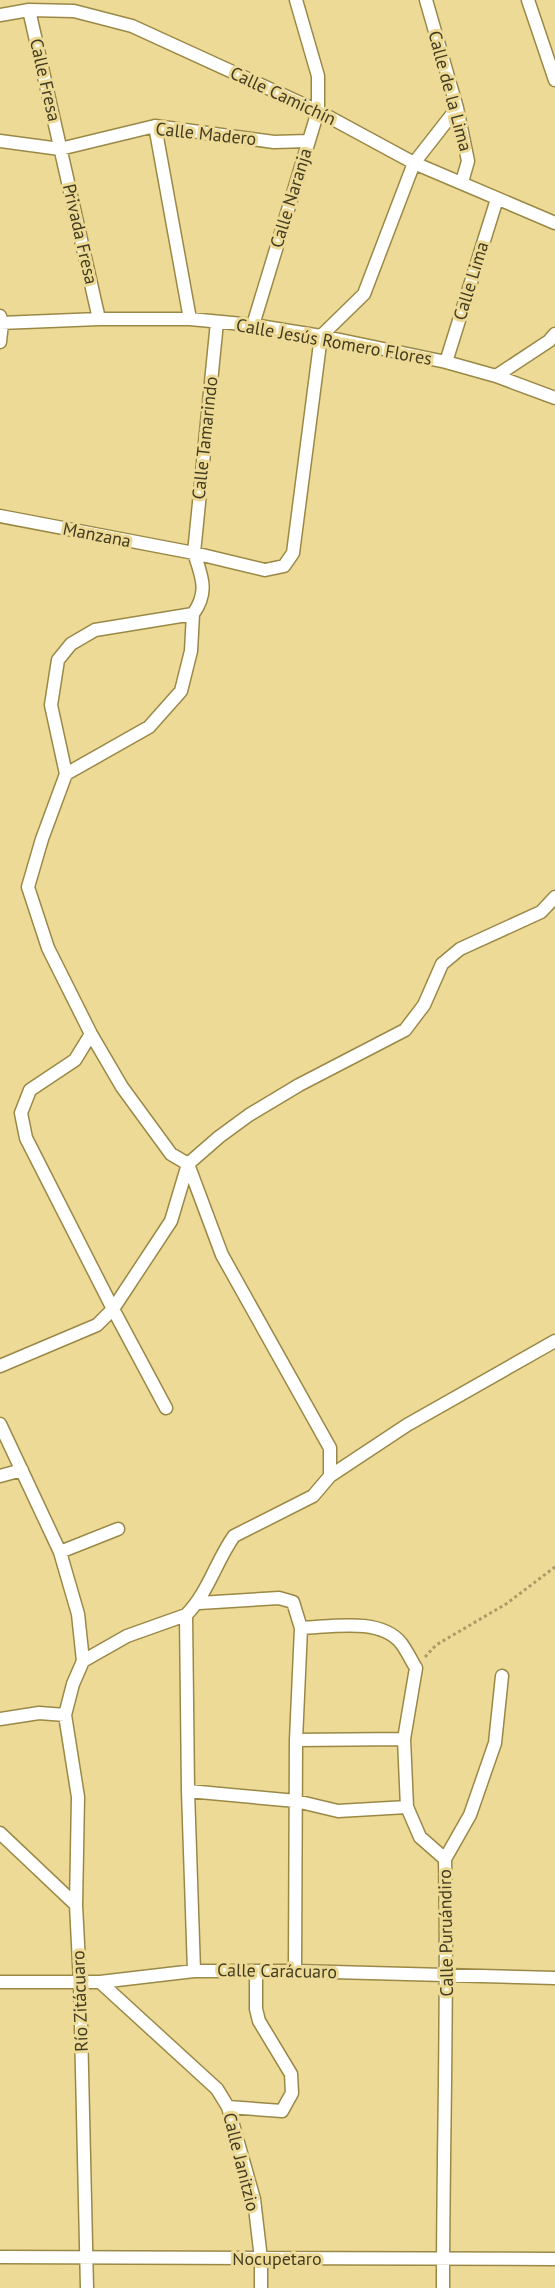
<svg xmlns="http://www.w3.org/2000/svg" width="555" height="2288" viewBox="0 0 555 2288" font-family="'PT Sans',sans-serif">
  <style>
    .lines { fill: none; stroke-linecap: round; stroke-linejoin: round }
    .minor-casing { stroke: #9a8946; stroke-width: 15 }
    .path { stroke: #aa9b67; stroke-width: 3; stroke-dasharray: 3 3; stroke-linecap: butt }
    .minor { stroke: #fff; stroke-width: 12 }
    .labels { text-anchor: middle; stroke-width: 6; stroke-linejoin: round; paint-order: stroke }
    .street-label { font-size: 18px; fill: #433c20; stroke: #edda96 }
  </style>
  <rect width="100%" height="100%" fill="#edda96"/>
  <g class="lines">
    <g class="minor-casing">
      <path id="minor" d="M426 0 457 108 468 161 462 182
        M528 0 555 80
        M29 10 99 319
        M0 15 29 10 74 11 132 26 318 111 414 163 555 223
        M155 126 190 319
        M0 141 60 149 155 126 274 142 308 141
        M0 323 99 319H190L253 325 321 336 446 362 496 376 555 398
        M253 325 318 111V76L296 0
        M0 342 2 323 0 316
        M446 362 497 199
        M496 376 549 341 555 334
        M0 516 194 553 265 570 284 566 293 553 321 336 364 294 414 163 457 108
        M66 774 149 727 181 691 191 651 193 614
        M91 1034 75 1060 30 1090 21 1113 26 1138 113 1309 166 1408
        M0 1366 97 1325 113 1309 171 1221 188 1164 219 1137 249 1115 299 1085 405 1030 424 1005 442 964 460 949 541 912 555 897
        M0 1424 60 1552 78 1614 83 1661
        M0 1476 22 1470
        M330 1476 407 1425 555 1341
        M60 1552 118 1529
        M199 1603 279 1598 293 1602 301 1628C331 1627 380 1617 401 1643 407 1651 411 1660 416 1668L404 1739 407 1807 420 1837 445 1859C448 2002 443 2145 443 2288
        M0 1719 39 1713 65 1715
        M296 1740 404 1739
        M188 1791 296 1801 338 1811 407 1807
        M0 1833 76 1905
        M445 1859 470 1815 495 1743 502 1676
        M194 1971 188 1791 186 1615C208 1593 216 1561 234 1536L313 1496 330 1476V1448L222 1255 188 1164 171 1154 122 1087 91 1034 48 948 28 887 42 839 66 774 51 705 58 660 71 644 95 630 193 614C209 592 202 577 194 553L217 322
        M295 1971 296 1740 301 1628
        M0 1982H100L194 1971H295L555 1978
        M100 1982 217 2089 228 2107 254 2199 261 2259V2288
        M228 2107 282 2111 292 2093 291 2074 259 2021 256 2009V1971
        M0 2257 555 2259
        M87 2288 80 1983 76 1905 78 1797 65 1715 73 1684 83 1661 127 1636 186 1615"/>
    </g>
    <path class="path" d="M425 1657 436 1645 506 1604 555 1567"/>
    <use href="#minor" class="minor"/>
  </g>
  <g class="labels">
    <g class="street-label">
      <text transform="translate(45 80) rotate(77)" y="6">Calle Fresa</text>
      <text transform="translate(450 91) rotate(75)" y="6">Calle de la Lima</text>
      <text transform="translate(283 96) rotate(25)" y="6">Calle Camichín</text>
      <text transform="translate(206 134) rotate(6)" y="6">Calle Madero</text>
      <text transform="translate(291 198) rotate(-73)" y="6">Calle Naranja</text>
      <text transform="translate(80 234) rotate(77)" y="6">Privada Fresa</text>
      <text transform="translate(471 281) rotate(-73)" y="6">Calle Lima</text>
      <text transform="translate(334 342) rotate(10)" y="6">Calle Jesús Romero Flores</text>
      <text transform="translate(205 438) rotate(-84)" y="6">Calle Tamarindo</text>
      <text transform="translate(97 535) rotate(11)" y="6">Manzana</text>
      <text transform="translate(446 1933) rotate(-91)" y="6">Calle Puruándiro</text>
      <text transform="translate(277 1971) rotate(1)" y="6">Calle Carácuaro</text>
      <text transform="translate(80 2001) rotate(-92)" y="6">Río Zitácuaro</text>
      <text transform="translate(241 2162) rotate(76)" y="6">Calle Janitzio</text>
      <text x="277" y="2265">Nocupetaro</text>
    </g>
  </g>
</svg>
